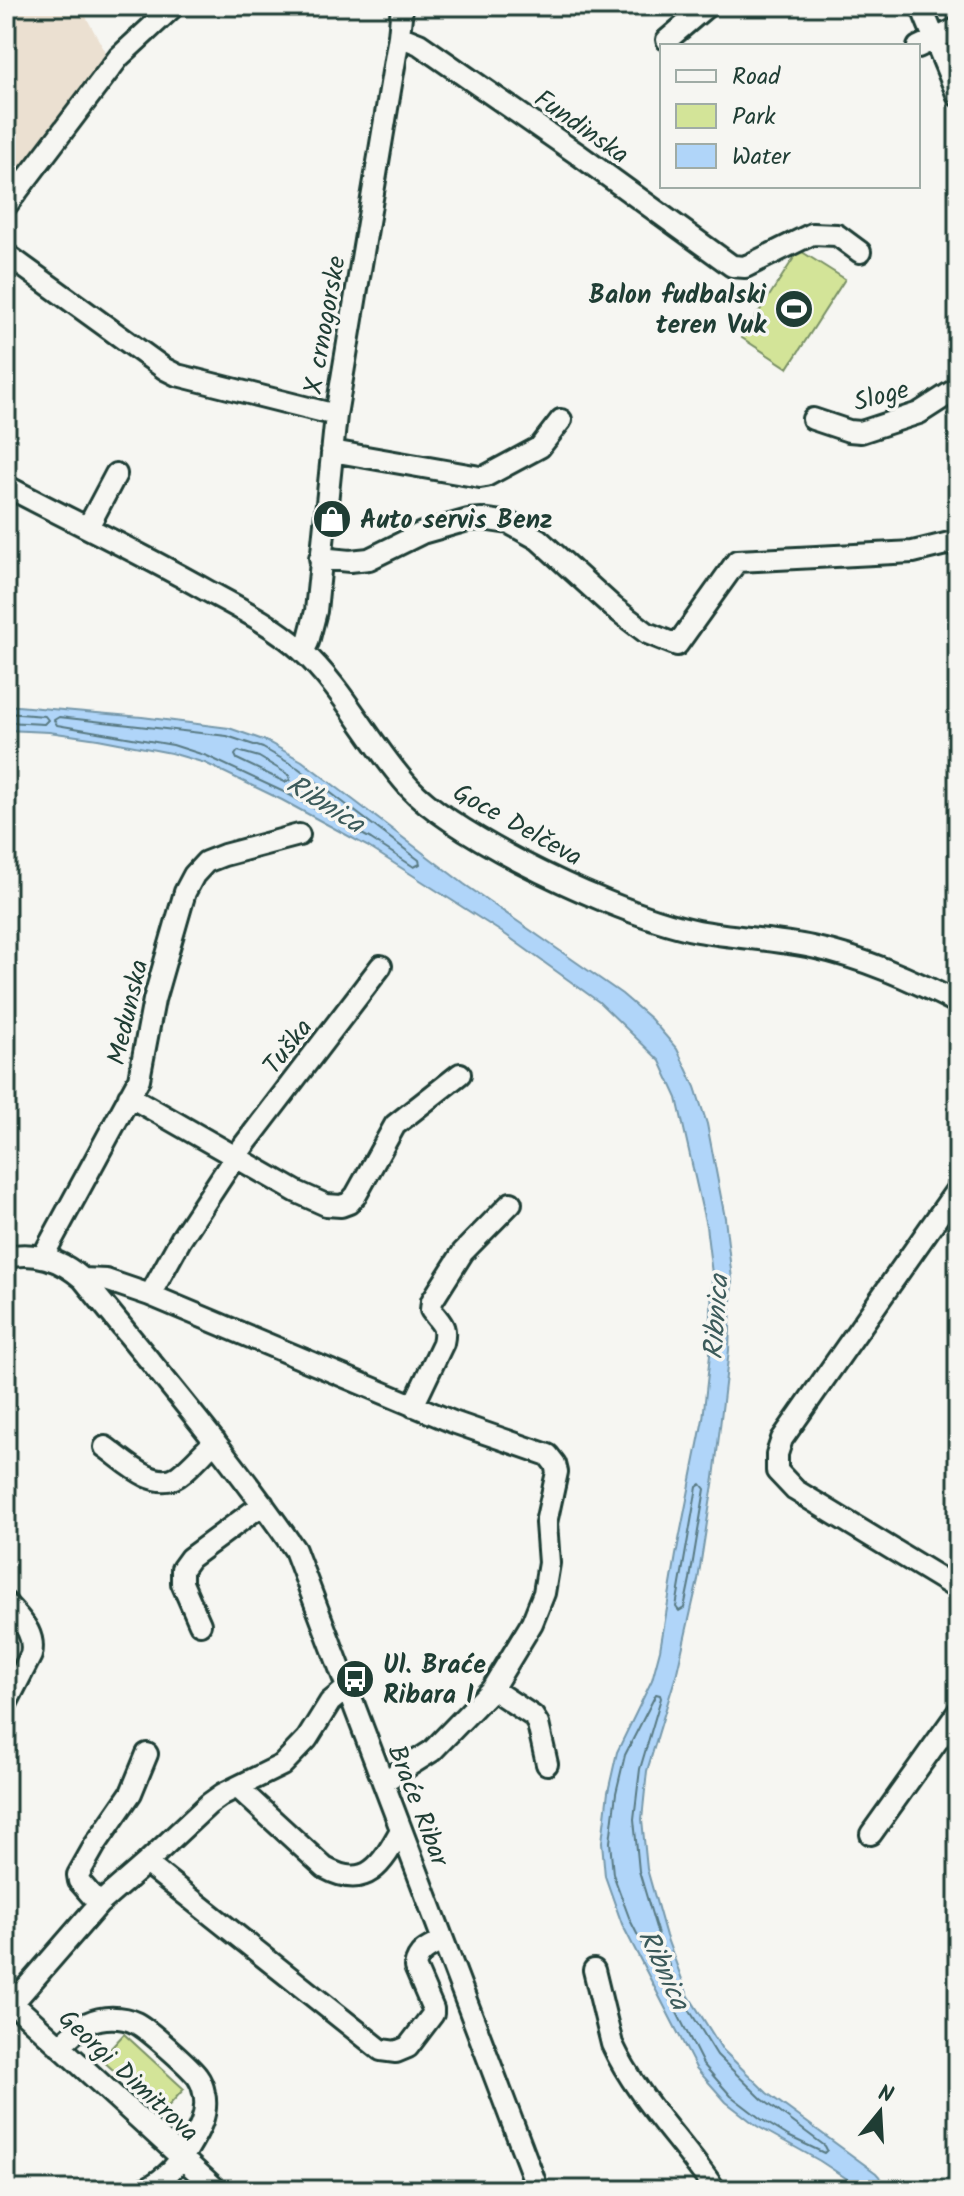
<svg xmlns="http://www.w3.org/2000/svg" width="964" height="2196" viewBox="0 0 964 2196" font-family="Kalam,sans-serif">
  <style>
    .built { fill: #ebe0d1 }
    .green { fill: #d3e498; stroke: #799066; stroke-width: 2 }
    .water { fill: #b0d5f9; stroke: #7698aa; stroke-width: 2 }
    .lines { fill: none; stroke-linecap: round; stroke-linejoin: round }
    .shore { stroke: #597a83; stroke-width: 2 }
    .minor-casing { stroke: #1f3d34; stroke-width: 26 }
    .minor { stroke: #f6f6f2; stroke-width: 20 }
    .labels { text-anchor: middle; stroke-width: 7; stroke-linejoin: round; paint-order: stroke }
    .street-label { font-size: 26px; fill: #1f3d34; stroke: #f6f6f2 }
    .poi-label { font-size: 26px; font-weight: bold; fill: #1f3d34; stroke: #f6f6f2; text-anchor: start }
    .water-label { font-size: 28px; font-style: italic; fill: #3c5b5b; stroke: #f6f6f2 }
  </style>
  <rect width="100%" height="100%" fill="#f6f6f2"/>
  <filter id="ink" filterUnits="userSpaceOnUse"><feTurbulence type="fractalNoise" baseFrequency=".0125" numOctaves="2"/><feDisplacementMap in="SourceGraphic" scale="16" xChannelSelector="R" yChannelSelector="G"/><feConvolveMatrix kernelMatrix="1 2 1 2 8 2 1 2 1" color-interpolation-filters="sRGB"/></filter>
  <g filter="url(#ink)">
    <path class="built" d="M6 6H80L106 53 6 191Z"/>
    <path class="green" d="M799 250 845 279 788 368 742 338Z
      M124 2034 184 2089 161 2114 101 2059Z"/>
    <path class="water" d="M6 705 142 717 229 728 266 741 302 761 464 884 622 994 651 1019 677 1049 695 1087 707 1124 725 1218 732 1279 729 1350 714 1478 698 1580 677 1672 647 1771 642 1819 647 1869 666 1936 687 1993 722 2049 767 2093 876 2173 891 2190H864L820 2161 757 2126 726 2102 696 2068 622 1924 605 1876 602 1842 608 1792 617 1752 652 1680 660 1650 676 1555 703 1419 710 1355 712 1274 706 1226 677 1098 660 1061 599 1002 506 935 367 846 282 800 205 763 171 753 98 739 49 732 6 730Z"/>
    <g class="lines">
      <path class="shore" d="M6 713 45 716 48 720 44 724 6 722
        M59 717 227 736 263 748 298 768 419 860 420 864 414 867 371 839 286 793 207 756 173 745 57 725 54 720Z
        M238 751 259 757 289 775 290 780 285 782 237 759 235 755Z
        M701 1484 705 1489 690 1579 684 1608 679 1611 676 1607 697 1487Z
        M656 1694 660 1695 661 1698 640 1769 634 1819 639 1871 659 1938 680 1995 717 2055 762 2099 825 2146 827 2150 824 2153 788 2136 761 2119 731 2096 703 2064 630 1920 613 1874 610 1842 616 1793 625 1755Z"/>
      <g class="minor-casing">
        <path id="minor" d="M921 6 958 96
          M399 36 419 44 579 155 732 266 745 267 812 234 837 235 860 252
          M667 40 707 6
          M918 47 958 28
          M6 206 119 57 174 6
          M6 254 165 369 177 375 336 415
          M813 419 849 431 861 432 919 413 958 388
          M332 451 480 477 486 476 540 447 561 420
          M6 486C72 521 139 552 204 589 237 607 272 624 301 650 344 689 370 744 409 787 435 815 485 843 519 861 569 887 643 920 698 931 736 938 775 939 812 947 864 958 911 979 958 1003
          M88 527 116 474
          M320 558 350 561 369 559 422 533 468 520 482 519 509 523 538 539 613 607 647 633 677 645 737 561 913 552 958 541
          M303 652 308 642 316 611 336 415 399 36 402 6
          M129 1096 297 1192 326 1205 341 1206 349 1203 356 1195 395 1125 460 1074
          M958 1188 782 1439 777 1454V1471L795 1490 958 1589
          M43 1256 139 1079 154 1000 185 892 194 875 206 862 224 855 299 835
          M6 1257C36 1251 60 1259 83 1279 155 1368 230 1455 295 1550L538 2190
          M83 1279 106 1280 150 1295 453 1422 548 1455 555 1464 557 1472 546 1523 549 1563 544 1593 532 1623 492 1689 432 1751 383 1782
          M150 1295 181 1239 235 1157 381 966
          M413 1406 443 1343C447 1325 441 1324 431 1310L432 1301 463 1252 511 1203
          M105 1447C123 1459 154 1492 178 1476 191 1467 203 1452 215 1441
          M6 1603C20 1620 36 1632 31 1655L6 1704
          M200 1624 182 1583V1569L190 1558 263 1504
          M492 1689 533 1716 538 1724 547 1764
          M237 1787 325 1868C367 1891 382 1864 401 1830
          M871 1834 958 1712
          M146 1863 381 2050 396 2052 408 2047 433 2014V2009L415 1967C418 1951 430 1947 443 1941
          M99 1904 79 1881 78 1875 95 1845 131 1793 147 1754
          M594 1970 612 2044C637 2098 682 2141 715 2190
          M6 1997 217 2190
          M6 2011 99 1904 146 1863 209 1804 223 1794 282 1765 307 1739 330 1702 346 1689
          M59 2046C68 2039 78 2028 88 2023 102 2016 122 2016 136 2023 148 2029 188 2065 197 2076 200 2080 203 2087 204 2093 209 2114 198 2132 187 2150 176 2167 161 2183 142 2190"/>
      </g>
      <use href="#minor" class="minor"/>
    </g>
  </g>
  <defs>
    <g id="stadium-disc" transform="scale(2)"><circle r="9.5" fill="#1f3d34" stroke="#f6f6f2"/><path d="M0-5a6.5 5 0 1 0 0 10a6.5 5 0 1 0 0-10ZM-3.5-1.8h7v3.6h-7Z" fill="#fff"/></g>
    <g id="shop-disc" transform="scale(2)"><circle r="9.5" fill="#1f3d34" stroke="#f6f6f2"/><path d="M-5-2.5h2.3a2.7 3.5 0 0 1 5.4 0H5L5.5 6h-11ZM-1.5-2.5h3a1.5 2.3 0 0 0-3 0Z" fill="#fff"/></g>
    <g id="bus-disc" transform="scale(2)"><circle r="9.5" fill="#1f3d34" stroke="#f6f6f2"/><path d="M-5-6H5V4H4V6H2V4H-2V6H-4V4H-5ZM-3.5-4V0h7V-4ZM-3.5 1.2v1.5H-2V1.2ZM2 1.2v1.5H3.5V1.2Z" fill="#fff"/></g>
  </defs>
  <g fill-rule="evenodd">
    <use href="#stadium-disc" x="794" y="309"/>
    <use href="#shop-disc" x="332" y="519"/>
    <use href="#bus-disc" x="355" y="1679"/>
  </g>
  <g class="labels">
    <g class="street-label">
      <text transform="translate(582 126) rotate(35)" y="9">Fundinska</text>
      <text transform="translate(324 325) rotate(-80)" y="9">X crnogorske</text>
      <text transform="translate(881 395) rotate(-15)" y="9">Sloge</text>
      <text transform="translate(518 824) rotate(29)" y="9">Goce Delčeva</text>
      <text transform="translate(127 1012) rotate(-77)" y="9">Medunska</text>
      <text transform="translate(287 1046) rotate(-52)" y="9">Tuška</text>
      <text transform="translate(419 1805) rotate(69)" y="9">Braće Ribar</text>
      <text transform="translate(129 2075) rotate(43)" y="9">Georgi Dimitrova</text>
    </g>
    <g class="poi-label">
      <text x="766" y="303" text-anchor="end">Balon fudbalski<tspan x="766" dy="30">teren Vuk</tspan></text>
      <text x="360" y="528">Auto servis Benz</text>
      <text x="383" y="1673">Ul. Braće<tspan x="383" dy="30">Ribara I</tspan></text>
    </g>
    <g class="water-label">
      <text transform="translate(326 803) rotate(32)" y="10">Ribnica</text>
      <text transform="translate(715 1317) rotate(-86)" y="10">Ribnica</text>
      <text transform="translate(665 1969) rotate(65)" y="10">Ribnica</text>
    </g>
  </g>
  <rect width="964" height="2196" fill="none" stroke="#f6f6f2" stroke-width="32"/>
  <rect x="16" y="16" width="932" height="2164" fill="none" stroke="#1f3d34" stroke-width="3" filter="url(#ink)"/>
  <rect x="660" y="44" width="260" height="144" fill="#f6f6f2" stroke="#a0aca6" stroke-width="2"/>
  <rect x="676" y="70" width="40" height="12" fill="#f6f6f2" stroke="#a0aca6" stroke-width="2"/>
  <text x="732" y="84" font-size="24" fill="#1f3d34">Road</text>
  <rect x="676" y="104" width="40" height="24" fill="#d3e498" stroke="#a0aca6" stroke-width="2"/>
  <text x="732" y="124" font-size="24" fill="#1f3d34">Park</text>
  <rect x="676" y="144" width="40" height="24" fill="#b0d5f9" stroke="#a0aca6" stroke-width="2"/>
  <text x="732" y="164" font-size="24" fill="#1f3d34">Water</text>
  <g transform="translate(880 2112) rotate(18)" stroke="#f6f6f2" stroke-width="6" paint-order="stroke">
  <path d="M0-6L14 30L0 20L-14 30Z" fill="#1f3d34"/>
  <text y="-12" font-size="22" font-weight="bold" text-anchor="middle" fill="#1f3d34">N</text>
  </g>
</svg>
